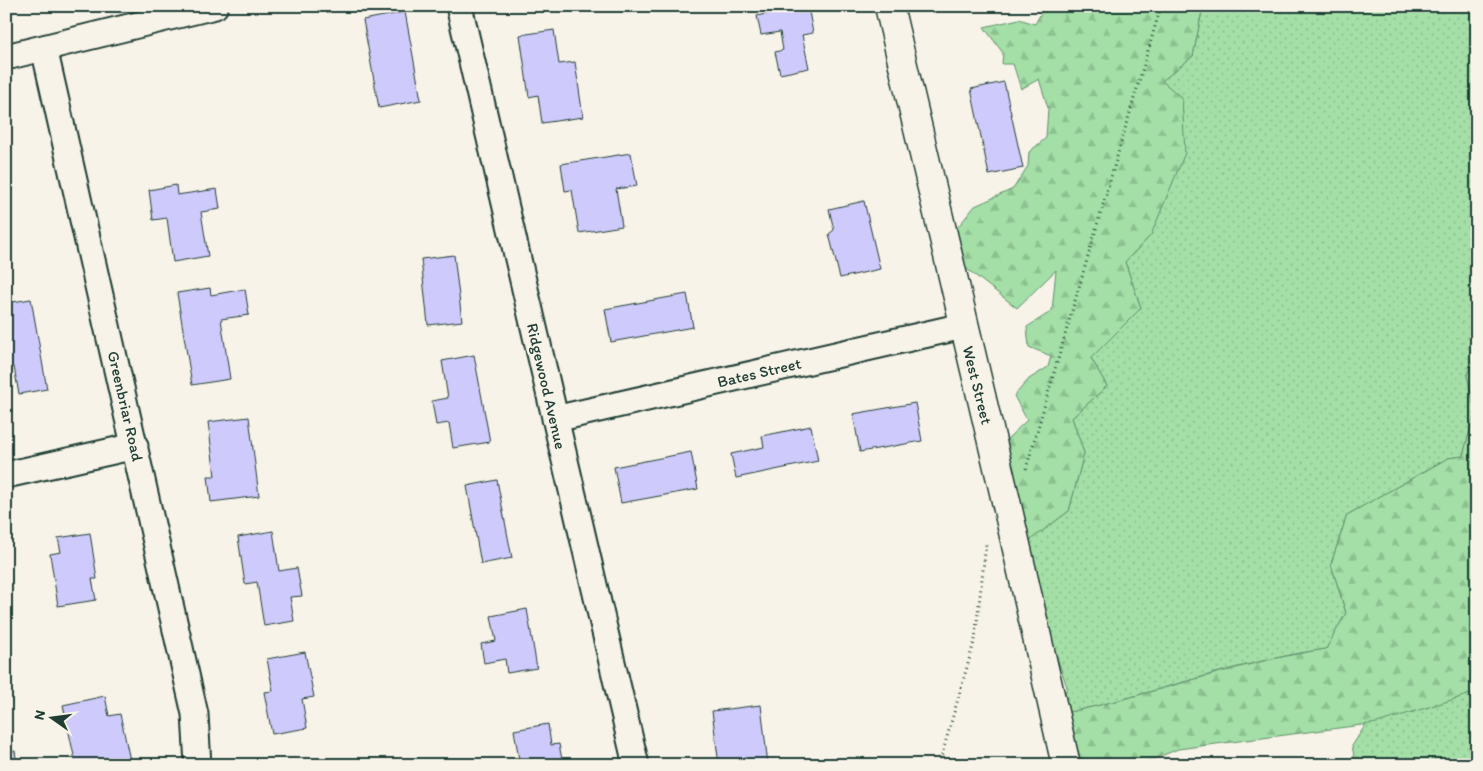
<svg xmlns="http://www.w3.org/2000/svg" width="1483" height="771" viewBox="0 0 1483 771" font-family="Itim,sans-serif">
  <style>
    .grass { fill: url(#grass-dots); stroke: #618e6d }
    .forest { fill: url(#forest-firs); stroke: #618e6d }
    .building { fill: #cfcafc; stroke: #1f3d34 }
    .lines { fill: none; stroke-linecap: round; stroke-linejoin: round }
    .street-casing { stroke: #1f3d34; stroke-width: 29 }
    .secondary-casing { stroke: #1f3d34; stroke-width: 31 }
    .path { stroke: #1f3d34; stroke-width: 3; stroke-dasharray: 1 4; stroke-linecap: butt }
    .street { stroke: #f7f3e8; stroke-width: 25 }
    .secondary { stroke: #f7f3e8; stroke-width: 28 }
    .labels { text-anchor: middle; stroke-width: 4.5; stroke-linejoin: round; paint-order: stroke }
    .street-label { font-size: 16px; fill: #1f3d34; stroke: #f7f3e8 }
  </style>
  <defs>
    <pattern id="grass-dots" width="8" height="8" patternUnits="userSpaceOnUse" patternTransform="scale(1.25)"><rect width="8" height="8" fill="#a3dfa6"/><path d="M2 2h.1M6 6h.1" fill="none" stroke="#8cc090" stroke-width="1.8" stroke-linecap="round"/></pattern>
    <pattern id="forest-firs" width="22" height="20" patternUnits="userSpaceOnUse" patternTransform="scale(1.25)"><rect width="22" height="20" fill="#a3dfa6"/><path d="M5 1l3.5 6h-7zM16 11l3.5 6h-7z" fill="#8cc090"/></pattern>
  </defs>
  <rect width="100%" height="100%" fill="#f7f3e8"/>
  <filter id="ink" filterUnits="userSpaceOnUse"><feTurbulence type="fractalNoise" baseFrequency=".02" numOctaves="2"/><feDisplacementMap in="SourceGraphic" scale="10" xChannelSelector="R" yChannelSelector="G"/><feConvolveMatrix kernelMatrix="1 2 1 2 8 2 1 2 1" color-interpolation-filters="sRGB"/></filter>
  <g filter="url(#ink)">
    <path class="grass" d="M1203 6H1477V349L1467 375 1475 411 1463 456 1448 458 1347 515 1331 564 1346 613 1326 649C1237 661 1153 695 1065 713L1060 710 1067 687 1035 593 1029 541 1069 511 1084 453 1072 418 1107 386 1091 358 1141 308 1125 262 1151 235 1161 81 1193 56Z
      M1477 692V765H1356L1352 746 1366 724Z"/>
    <path class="forest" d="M1045 6H1203L1193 56 1162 81 1182 98 1185 153 1151 235 1125 262 1141 308 1091 358 1107 386 1072 418 1084 453 1069 511 1029 541 1004 442 1027 420 1014 396 1029 379 1048 367 1051 356 1029 347 1027 327 1052 311 1056 270 1017 308 958 262 952 234 975 206 1013 189 1028 166 1029 152 1046 138 1048 108 1039 79 1021 89 1013 64H1002L1003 53 984 27 1019 19 1035 24Z
      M1477 349V692L1377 723 1178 749 1140 765H1078L1065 713C1153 695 1237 662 1326 649L1346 613 1331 564 1347 515 1448 458 1463 456 1475 411 1467 375Z"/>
    <path class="building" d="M772 6H808L813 33 802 35 809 68 780 74 775 52 783 50 780 32 761 35 757 16 774 12Z
      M405 12 421 100 379 108 363 20Z
      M554 30 559 64 575 62 583 117 542 123 538 95 529 97 520 35Z
      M1004 82 1023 168 989 175 971 89Z
      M631 153 637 186 616 189 622 226 579 233 572 190 565 191 561 164Z
      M176 185 177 195 217 189 220 209 201 212 208 256 173 262 167 218 153 220 149 190Z
      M864 201 880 269 840 278 829 234 834 230 829 209Z
      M454 255 462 321 428 325 421 259Z
      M210 288 211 295 245 289 249 315 221 319 230 379 192 385 177 293Z
      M687 294 693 327 611 342 605 309Z
      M31 299 47 389 19 394 14 367 6 369V303Z
      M474 355 490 442 453 448 449 423 436 425 432 401 448 398 442 361Z
      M915 403 922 441 860 452 853 414Z
      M249 417 259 496 211 502 208 476H215L208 422Z
      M811 426 818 461 736 478 731 454 764 447 762 436Z
      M691 452 698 489 621 503 614 467Z
      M497 480 512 558 481 564 467 486Z
      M273 531 279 571 297 568 302 596 290 597 294 621 264 626 257 582 245 584 238 537Z
      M90 533 97 579H92L96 600 58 606 50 554 61 552 58 538Z
      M527 609 537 668 507 673 505 659 484 663 481 644 496 641 491 616Z
      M305 652 314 697 302 699 307 728 272 734 264 692 273 691 267 659Z
      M105 696 109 716 120 714 131 765H76L63 705Z
      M761 705 768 765H719L712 711Z
      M548 724 551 745 559 744 563 765H520L514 730Z
      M15 751 17 764 38 761V765H6V752Z"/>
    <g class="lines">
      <g class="street-casing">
        <path id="street" d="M459 6 636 765
          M44 48 195 714 198 765
          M6 57 215 6
          M555 419 963 326
          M6 475 135 446"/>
      </g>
      <g class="secondary-casing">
        <path id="secondary" d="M889 6 1006 501 1066 765"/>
      </g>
      <path class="path" d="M1026 469 1161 6
        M939 765 975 639 986 544"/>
      <use href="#street" class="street"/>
      <use href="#secondary" class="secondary"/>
    </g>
  </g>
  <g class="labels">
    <g class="street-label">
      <text transform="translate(759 372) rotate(-13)" y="6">Bates Street</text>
      <text transform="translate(978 385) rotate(76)" y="6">West Street</text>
      <text transform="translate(547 386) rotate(77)" y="6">Ridgewood Avenue</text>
      <text transform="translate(126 406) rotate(77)" y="6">Greenbriar Road</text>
    </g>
  </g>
  <rect width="1483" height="771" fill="none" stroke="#f7f3e8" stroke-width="25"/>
  <rect x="12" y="12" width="1458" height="746" fill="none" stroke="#1f3d34" stroke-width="2" filter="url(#ink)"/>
  <g transform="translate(52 718) rotate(284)" stroke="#f7f3e8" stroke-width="4" paint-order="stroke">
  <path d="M0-4L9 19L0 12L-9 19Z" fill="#1f3d34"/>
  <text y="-8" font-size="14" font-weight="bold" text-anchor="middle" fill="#1f3d34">N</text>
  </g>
</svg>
